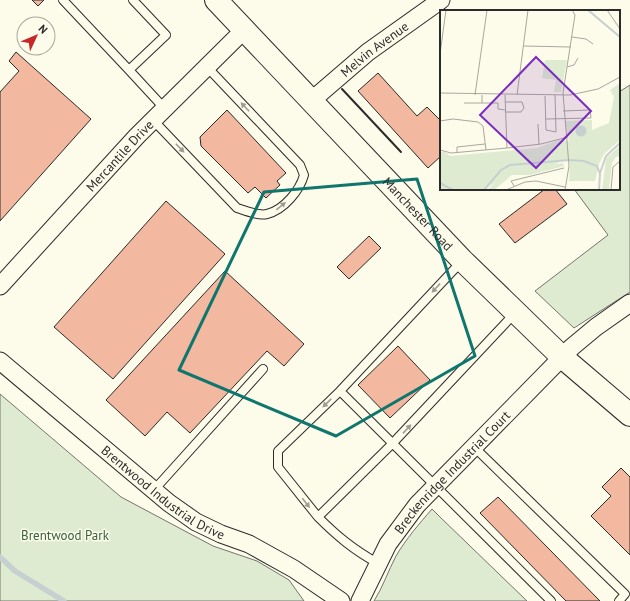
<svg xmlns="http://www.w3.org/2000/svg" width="630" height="601" viewBox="0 0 630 601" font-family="'PT Sans',sans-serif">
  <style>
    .green { fill: #deebd1; stroke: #74746e }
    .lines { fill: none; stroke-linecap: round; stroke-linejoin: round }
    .stream { stroke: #c7d0d0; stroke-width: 5.5 }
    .building { fill: #f2b8a0; stroke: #2b2b2b }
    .lane-casing { stroke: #2b2b2b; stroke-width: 10 }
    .street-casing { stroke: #2b2b2b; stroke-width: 19 }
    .primary-casing { stroke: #2b2b2b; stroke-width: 24 }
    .lane { stroke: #fdfbea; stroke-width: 8 }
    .street { stroke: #fdfbea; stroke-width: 17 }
    .primary { stroke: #fdfbea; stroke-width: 22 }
    .wall { stroke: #2b2b2b; stroke-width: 2 }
    .oneway { fill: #9e9d94 }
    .marked { fill: none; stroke: #0f766e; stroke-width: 3; stroke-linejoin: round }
    .labels { text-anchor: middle; stroke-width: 3; stroke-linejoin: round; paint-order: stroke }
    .street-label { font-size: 13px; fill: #2b2b2b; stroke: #fdfbea }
    .park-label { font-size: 13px; fill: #34623c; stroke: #fdfbea }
    .inset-river { fill: none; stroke: #c7d0d0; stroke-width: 2 }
    .inset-road { fill: none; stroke: #a9a89e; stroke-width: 1 }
    .view { fill: #7b2cbf; fill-opacity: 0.15; stroke: #7b2cbf; stroke-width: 2 }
    .inset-edge { fill: none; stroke: #2b2b2b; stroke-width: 2 }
  </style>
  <rect width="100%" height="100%" fill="#fdfbea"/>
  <path class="green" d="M630 85V292L574 328 535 291 608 235 574 189H619V92Z
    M0 394 121 497 213 546 257 561 289 580 304 601H0Z
    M432 509 440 517 527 601H374C383 587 388 571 396 556 406 539 419 524 432 509Z"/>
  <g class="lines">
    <path class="stream" d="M0 557 15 571 64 601"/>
  </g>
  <path class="building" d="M32 0H44L38 6Z
    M16 52 91 119 0 221V92L19 71 9 61Z
    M378 73 417 116 427 107 441 121V156L428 168 358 91Z
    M227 110 286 173 277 181 280 185 266 198 255 187 248 193 201 146 200 137Z
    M545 189H555L567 204 515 243 499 224Z
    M166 201 225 254 113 379 54 327Z
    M369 236 381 248 349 279 337 267Z
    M225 271 304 344 284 366 267 351 190 433 167 412 145 436 106 400Z
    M398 346 430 380 390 418 358 385Z
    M621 468 630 477V555L591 516 611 496 602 487Z
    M498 497 600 601H566L480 513Z"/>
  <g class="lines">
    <g class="lane-casing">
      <path id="lane" d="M63 0 129 70
        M133 0 166 35 129 70 165 109
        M153 120 237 208C246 211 258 216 267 214 284 210 300 190 304 175L300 165 207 67
        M462 261 340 391 278 451V467L318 517 392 444 515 313
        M340 391 551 601
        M474 447 625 594 619 601
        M154 490 263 369
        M318 517C338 537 354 550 379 564"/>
    </g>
    <g class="street-casing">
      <g id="street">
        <path id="s1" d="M311 101 368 52 441 0"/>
        <path id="s2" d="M0 286 137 136 244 30"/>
        <path id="s3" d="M0 361 169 503 196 522 221 534 249 544 294 569 341 601"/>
        <path id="s4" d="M360 601 388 544 417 505 572 347 596 327 630 303"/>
      </g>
    </g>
    <g class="primary-casing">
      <g id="primary">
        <path id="s5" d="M216 0 462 260 562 357 630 415"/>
      </g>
    </g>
    <use href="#lane" class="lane"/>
    <use href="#street" class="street"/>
    <use href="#primary" class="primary"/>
    <path class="wall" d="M342 89 401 152"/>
  </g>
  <defs><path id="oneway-solid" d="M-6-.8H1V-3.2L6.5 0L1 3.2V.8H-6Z"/></defs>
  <g class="oneway">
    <use href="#oneway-solid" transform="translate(245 107) rotate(-134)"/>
    <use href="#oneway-solid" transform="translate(180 148) rotate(46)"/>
    <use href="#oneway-solid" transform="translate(281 206) rotate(-39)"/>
    <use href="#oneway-solid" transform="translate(436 288) rotate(133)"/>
    <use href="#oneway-solid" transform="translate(327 403) rotate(136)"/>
    <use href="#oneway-solid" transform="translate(407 429) rotate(-47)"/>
    <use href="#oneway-solid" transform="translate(306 503) rotate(52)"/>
  </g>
  <path class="marked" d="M417 179 475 356 336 436 179 370 264 192Z"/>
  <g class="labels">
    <g class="street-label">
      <text dy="5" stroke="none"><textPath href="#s1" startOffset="82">Melvin Avenue</textPath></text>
      <text dy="5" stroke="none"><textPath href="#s2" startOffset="177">Mercantile Drive</textPath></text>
      <text dy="5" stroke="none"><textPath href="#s5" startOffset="294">Manchester Road</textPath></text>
      <text dy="5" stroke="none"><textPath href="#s4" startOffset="160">Breckenridge Industrial Court</textPath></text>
      <text dy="5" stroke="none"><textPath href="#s3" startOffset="210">Brentwood Industrial Drive</textPath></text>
    </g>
    <g class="park-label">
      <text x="65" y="540">Brentwood Park</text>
    </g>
  </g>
  <g transform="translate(440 10)">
    <rect width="180" height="180" fill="#fdfbea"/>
    <path d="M105 50H127L121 82H114L116 70 102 68ZM180 73V130L164 144 159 154 155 171H129L130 150H125L114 154 123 153 124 156 90 165H72L54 180H47L56 172 44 180H0V142H5L10 146 97 138 119 130 129 131 125 111 152 110V120L169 113 174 87 170 80ZM180 136V146L176 147 172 153 169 180H162L166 148Z" fill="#deebd1"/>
    <path d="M135.5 121a5.5 5.5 0 1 1 11 0a5.5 5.5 0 1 1-11 0Z" fill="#c7d0d0"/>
    <path class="inset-river" d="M148 0 180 27M160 163 166 146 180 133M0 173 13 180M44 180 61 160 70 155 130 150 144 151 157 156 160 164 159 180"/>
    <path class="inset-road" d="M167 0 180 19M132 27 146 29 153 34M84 36 131 37M0 44 6 0M127 57 134 55 138 48M0 83 130 85 158 79 180 67M35 85 47 0M42 85V93H58V99L65 100M65 85 67 138M77 85 88 0M105 86 106 120 116 122 115 85M65 92H82L84 98 81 102H65M24 93H42M106 109 151 108 150 100 123 101M0 111 13 109 38 112 43 116 46 140M98 114 99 134M0 140 11 143 67 138 101 134 128 127M17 142V137L45 134M74 176 71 171 124 158M66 180 85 172 96 171 125 177M125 180 129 156 123 83 135 5 132 0M171 180 173 157 180 151"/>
    <path class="view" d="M96 47 151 101 96 158 40 105Z"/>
    <rect width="180" height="180" class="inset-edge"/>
  </g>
  <g transform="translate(36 36) rotate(46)"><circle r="19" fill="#fdfbea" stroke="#a9a89e"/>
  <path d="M0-3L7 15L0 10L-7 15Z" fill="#c62828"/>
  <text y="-6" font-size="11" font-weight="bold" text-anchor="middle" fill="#2b2b2b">N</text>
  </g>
</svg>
